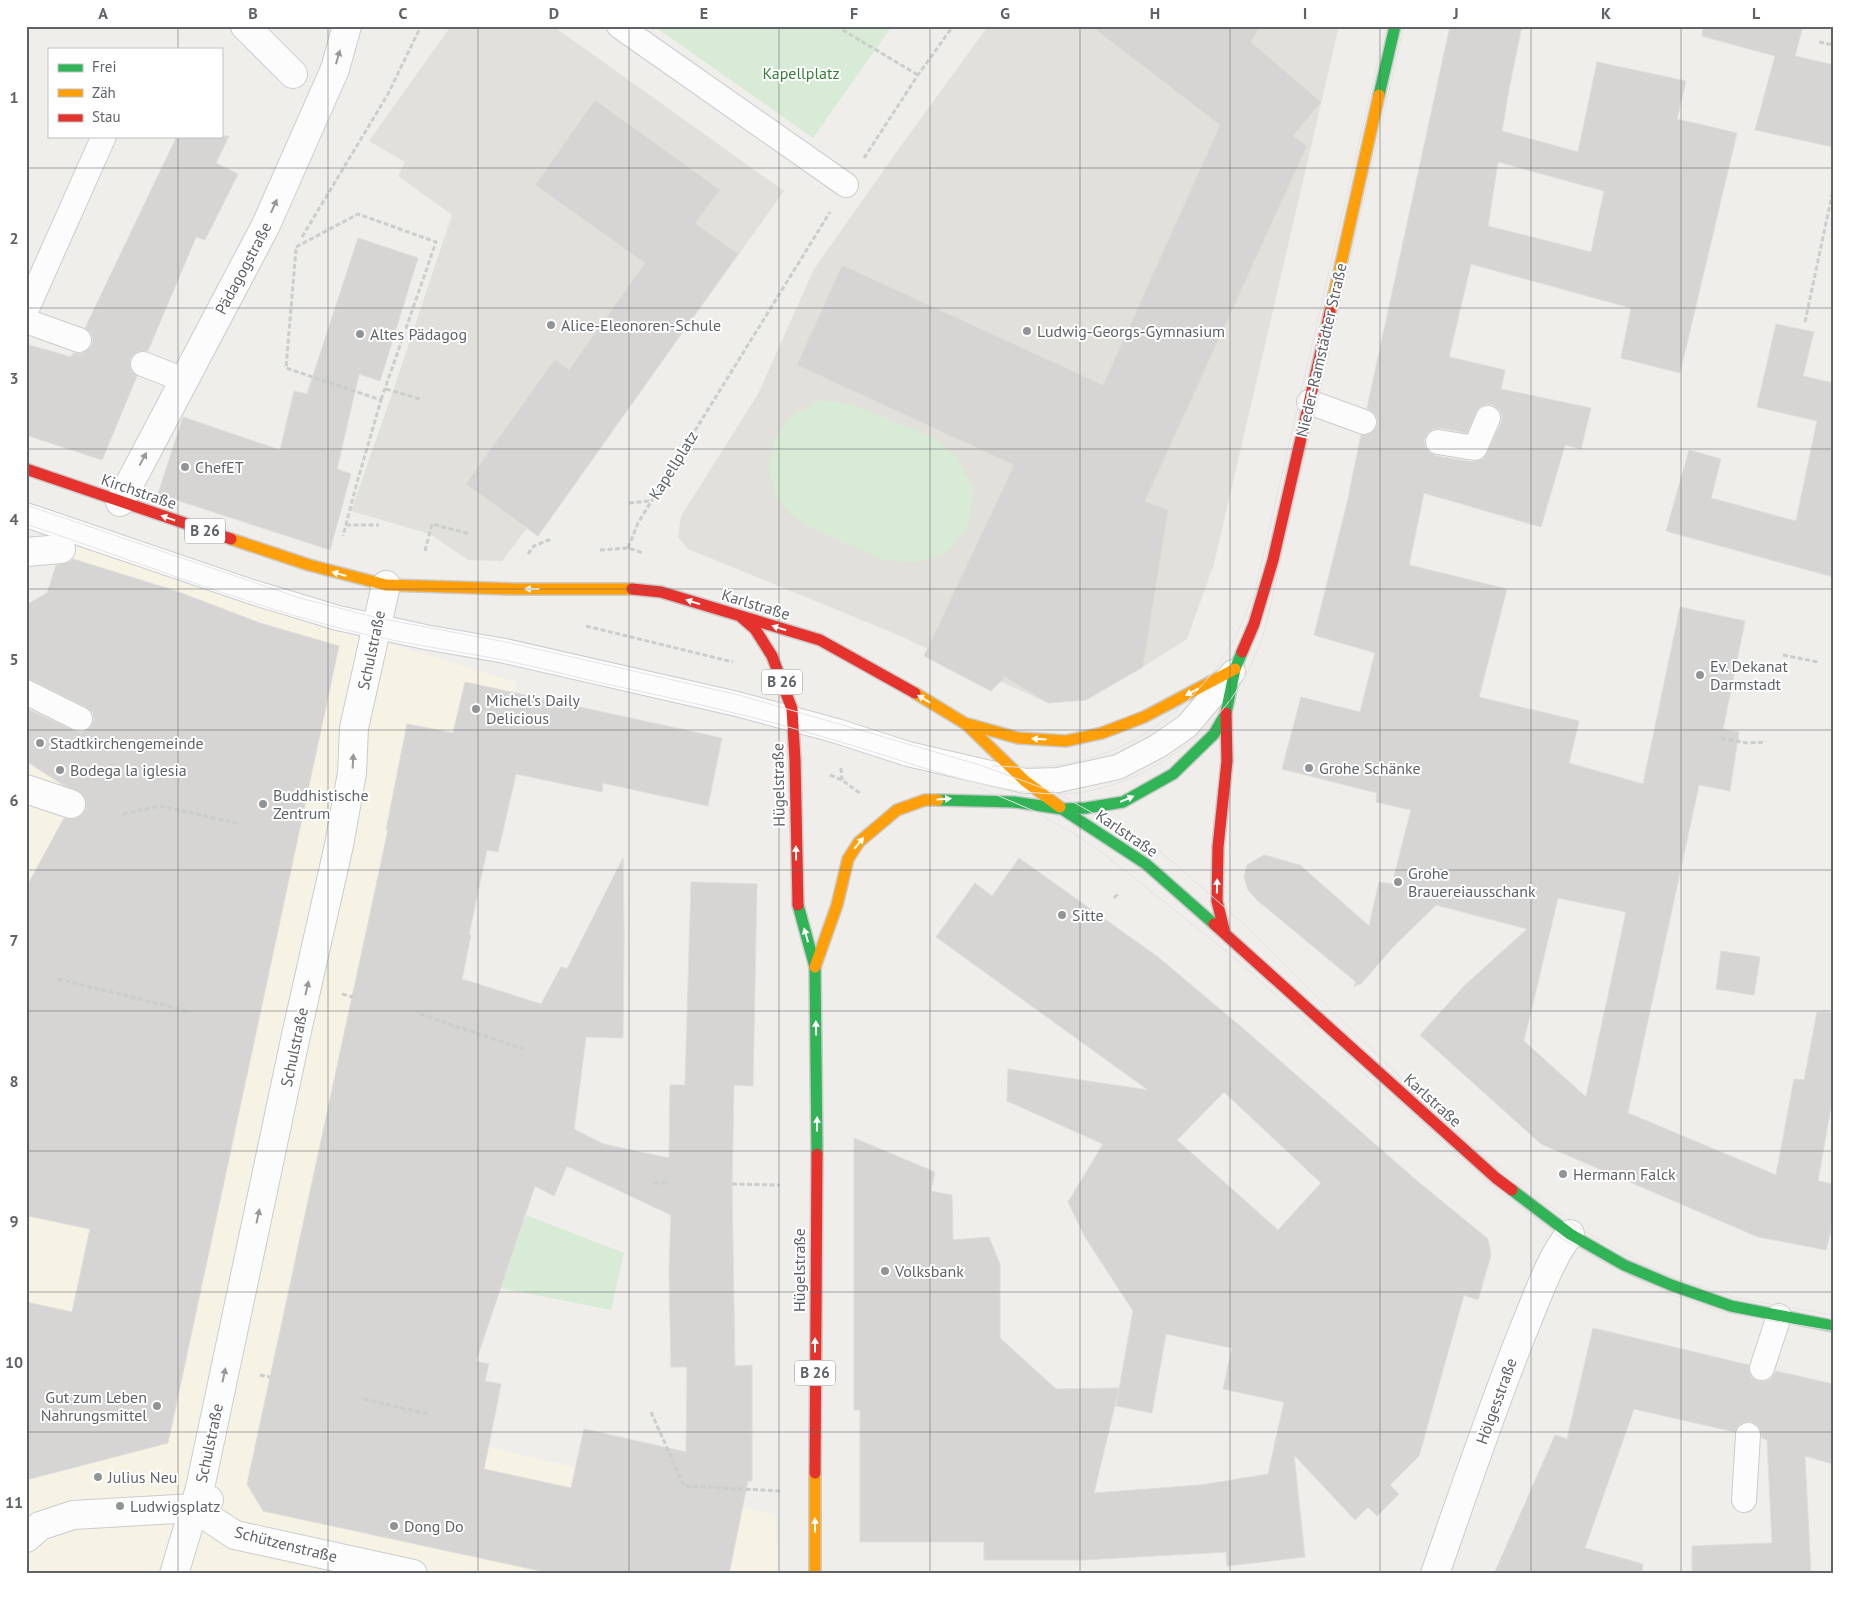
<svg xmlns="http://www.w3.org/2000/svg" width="1859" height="1600" viewBox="0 0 1859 1600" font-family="'PT Sans',sans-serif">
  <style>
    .commercial { fill: #f7f3e4 }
    .education { fill: #e2e0da }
    .green { fill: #d8ebd6 }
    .building { fill: #d6d5d3; stroke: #deddd9; fill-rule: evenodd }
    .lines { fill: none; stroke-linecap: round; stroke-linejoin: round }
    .lane-casing { stroke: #cbcccc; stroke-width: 26 }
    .street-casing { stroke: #cbcccc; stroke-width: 30 }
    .fast-casing { stroke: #cacacb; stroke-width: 14 }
    .slow-casing { stroke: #cacacb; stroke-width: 14 }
    .jam-casing { stroke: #cacacb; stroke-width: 14 }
    .path { stroke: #cacfcc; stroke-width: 3; stroke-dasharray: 5 2.5; stroke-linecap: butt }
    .lane { stroke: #fdfcfc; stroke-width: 24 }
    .street { stroke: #fdfcfc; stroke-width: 28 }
    .fast { stroke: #30b455; stroke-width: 11 }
    .slow { stroke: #ff9f0a; stroke-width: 11 }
    .jam { stroke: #e5322d; stroke-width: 11 }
    .tram { stroke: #e4e4e4; stroke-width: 1 }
    .oneway { fill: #96999c }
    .oneway2 { fill: #fff }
    .grid { fill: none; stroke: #5f6368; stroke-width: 1; stroke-opacity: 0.55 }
    .poi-dot { fill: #919496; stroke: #fff; stroke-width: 2 }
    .labels { text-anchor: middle; stroke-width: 4; stroke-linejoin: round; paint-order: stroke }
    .shield { fill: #fff; stroke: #8f9295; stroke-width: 1 }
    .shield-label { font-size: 15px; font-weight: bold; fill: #5f6368 }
    .park-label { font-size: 16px; fill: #348238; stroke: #fff }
    .street-label { font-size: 16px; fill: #5f6368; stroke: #fff }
    .poi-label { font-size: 16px; fill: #5f6368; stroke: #fff; text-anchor: start }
    .neatline { fill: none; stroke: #5f6368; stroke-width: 2 }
    .grid-label { font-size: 16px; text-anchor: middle; font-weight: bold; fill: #5f6368 }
  </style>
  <rect width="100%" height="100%" fill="#efeeea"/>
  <path class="commercial" d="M63 542 217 591 322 628 390 644 516 682 378 1421 776 1515 777 1574H26V605L43 602Z"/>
  <path class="education" d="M451 26H553L784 191 538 536 527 528 502 561 468 560 430 534 351 511 391 397 452 215 398 176 405 162 369 141Z
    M988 26H1339L1214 564 1187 639 1143 667 1086 700 1048 703 891 632 688 549 678 537 681 516 758 394 814 269 898 150Z"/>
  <path class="green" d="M654 26H892L813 138Z
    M819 400 854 405 933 438 956 456 974 490 968 527 946 553 917 562 884 560 810 527 790 514 776 497 769 468 773 443 790 417Z
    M526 1215 624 1253 611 1310 500 1288Z"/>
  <path class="building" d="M1091 26H1260L1251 42 1321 102 1293 136 1307 146 1145 501 1168 510 1143 667 1086 700 1048 703 1005 677 991 691 924 656 1014 465 797 365 842 265 1103 385 1220 125Z
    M1450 26H1522L1509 89 1502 131 1578 152 1597 62 1686 81 1677 119 1737 133 1680 373 1621 358 1631 308 1471 264 1449 357 1505 370 1501 389 1591 408 1581 449 1565 445 1541 527 1424 493 1409 565 1507 589 1479 697 1579 721 1569 763 1643 784 1680 607 1745 621 1723 729 1739 732 1730 791 1699 785 1628 1113 1776 1175 1794 1079 1804 1080 1817 1012 1833 1013V1095L1818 1181 1833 1184V1222L1826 1250 1758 1237 1541 1144 1420 1035 1464 986 1527 929 1436 905 1393 947 1360 985 1358 984 1354 987 1356 982 1258 901 1248 890 1244 877 1247 865 1264 855 1300 865 1369 926 1379 882 1392 884 1411 810 1376 802 1377 793 1282 769 1301 697 1360 712 1375 653 1314 635 1347 503 1361 435H1367L1372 433 1377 426 1378 420 1375 414 1367 408ZM1498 162 1604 191 1591 252 1488 226ZM1487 404 1493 405 1499 409 1502 417 1501 423 1484 459 1473 462 1436 456 1429 452 1425 447 1424 440 1428 433 1433 429 1440 428 1467 433 1476 412 1480 407ZM1558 898 1626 912 1586 1097 1524 1041Z
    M1703 26H1803L1795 56 1833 65V147L1755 130 1775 56 1702 36Z
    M595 100 720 190 695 223 738 254 538 536 466 484 555 359 569 370 645 263 535 185Z
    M177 136H229L216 163 238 174 205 240 196 237 148 351H140L135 353 130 359V367L132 372 137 376 102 460 26 435V344L71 357 73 353 81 354 88 350 92 345 93 338 90 332 85 328Z
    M358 238 418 258 380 381 359 374 337 469 351 474 330 550 158 494 183 417 280 450 294 391 307 394Z
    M1776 324 1814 332 1803 376 1833 383V577L1666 531 1689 450 1721 459 1711 498 1796 521 1817 421 1757 407Z
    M73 559 176 591 260 623 339 646 168 1443 26 1480V1302L72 1312 90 1229 28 1216V1157L26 1156V888L64 818 74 819 81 816 86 809V801L82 793 63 785 26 761V708L74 731 80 733 88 730 92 725 94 719 92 712 86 707 32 680 26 678V605L47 593 56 565 70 562Z
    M465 682 722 738 708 806 603 783 602 792 516 774 498 852 487 850 469 934 471 935 462 979 541 1004 561 967 567 969 623 858 624 936 623 1038 586 1037 574 1129 603 1144 669 1158 670 1085H685L691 882 757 884 753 1086 734 1085 732 1183 735 1366 752 1365V1481H748L729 1574H554L263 1511 247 1484 388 830H386L407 724 453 733ZM567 1166 671 1215 669 1271 671 1367H687L686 1452 584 1429 571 1488 484 1469 501 1384 485 1381 489 1364 476 1361 535 1186 554 1196Z
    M1019 858 1158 957 1246 1031 1416 1180 1488 1239 1491 1255 1478 1300 1464 1295 1419 1456 1390 1485 1399 1494 1377 1516 1368 1507 1355 1520 1294 1455 1305 1557 1227 1566 1226 1552 1083 1560H984V1542H860V1410H854V1138L935 1172 931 1191 952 1195 953 1240 989 1237 1000 1264V1338L1056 1389 1119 1388 1094 1493 1201 1485 1268 1474 1284 1402 1223 1389 1232 1348 1166 1334 1152 1413 1116 1406 1133 1311 1085 1237 1068 1202 1103 1144 1007 1101 1008 1069 1148 1090 936 937 975 883 992 896ZM1224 1092 1321 1183 1278 1230 1177 1140Z
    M1721 951 1760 957 1754 995 1716 989Z
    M1593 1328 1749 1365V1371L1751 1377 1758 1381H1765L1771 1379 1776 1371 1833 1384V1464L1805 1456 1811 1574H1692V1546L1772 1543 1767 1440 1762 1438 1760 1429 1756 1424 1749 1421 1741 1423 1737 1427 1735 1432 1634 1409 1585 1548 1643 1564 1642 1574H1494L1555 1435 1567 1439Z"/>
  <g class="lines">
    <g class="lane-casing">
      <path id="lane" d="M619 26 846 185
        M26 311 104 136
        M26 321 79 340
        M143 364 184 380
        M1309 402 1364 422
        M1438 442 1475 448 1488 418
        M26 515 252 592 338 618 425 637 505 651 737 704 837 731 908 754 1025 781 1058 780 1118 767 1158 746 1187 726 1233 672
        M26 692 80 719
        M1762 1368 1779 1316
        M1744 1500 1748 1435"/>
    </g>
    <g class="street-casing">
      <path id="street" d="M245 26 293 74
        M120 502 266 225 335 69 347 26
        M26 552 61 549
        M26 789 71 804
        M194 1508 235 1535 413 1574
        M26 1538 40 1526 73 1515 194 1508 209 1500
        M174 1574 200 1488 296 1035 339 845 352 773 354 728 386 585
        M1435 1574C1464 1491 1492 1408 1525 1326 1536 1300 1552 1254 1570 1234"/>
    </g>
    <g class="fast-casing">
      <path id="fast" d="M1379 95 1395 26
        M938 800 1014 802 1062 809 1086 808 1123 802 1173 774 1214 734 1226 713 1235 669 1242 652
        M1062 809 1146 864 1214 924
        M798 905 815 967 817 1154
        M1512 1190 1570 1234 1624 1265 1671 1285 1731 1306 1833 1326"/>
    </g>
    <g class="slow-casing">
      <path id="slow" d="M1330 312 1379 95
        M231 539 309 565 386 585 514 589H632
        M915 693 966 724 1025 781 1060 807
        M968 724 1018 738 1066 741 1102 733 1144 717 1235 669
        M815 967 837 905 848 859 859 842 897 810 925 800H938
        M815 1574V1473"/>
    </g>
    <g class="jam-casing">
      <path id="jam" d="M26 469 231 539
        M632 589 661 592 820 640 915 693
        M740 616 755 629 772 656 792 709 795 760 798 905
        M1242 652 1254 624 1273 560 1330 312
        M1214 924 1496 1178 1512 1190
        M1225 934 1217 901 1218 847 1227 761 1226 713
        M815 1473 817 1154"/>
    </g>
    <path class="path" d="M836 26 918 75
      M1819 42 1833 45
      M864 158 918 75 953 26
      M302 237 388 94 421 26
      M296 247 358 214 436 242 381 400
      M296 249 286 368 381 400 356 486 343 536
      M1805 322 1833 190
      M386 389 420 399
      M629 503 650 501
      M346 525H379
      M628 548 638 523 830 212
      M600 550 628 548 643 553
      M425 551 432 524 470 534
      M528 554 534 546 551 539
      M586 626 733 662
      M1783 655 1818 662
      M1721 738 1747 743 1766 742
      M841 768 842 780
      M830 775 842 780 861 794
      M123 814 160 806 237 823
      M1114 898 1118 894
      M58 979 188 1011
      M342 994 353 997
      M420 1014 523 1049
      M653 1183H669
      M732 1184 780 1185
      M260 1375 270 1377
      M364 1399 428 1414
      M651 1412 684 1486 780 1491"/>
    <use href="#lane" class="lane"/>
    <use href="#street" class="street"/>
    <use href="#fast" class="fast"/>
    <use href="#slow" class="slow"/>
    <use href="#jam" class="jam"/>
    <path class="tram" d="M26 505 300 598 378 618 506 642 739 695 980 765 1059 794 1160 851 1237 918 1440 1116 1503 1172 1576 1226 1637 1261 1678 1279 1736 1298 1833 1315
      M26 524C129 559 230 599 335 627 388 641 443 649 498 659 534 666 570 676 606 684 648 693 691 702 734 713 781 724 827 738 874 752 933 771 1021 802 1083 792 1156 780 1227 725 1255 656 1263 639 1267 621 1271 603L1404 26
      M992 766C1006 766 1020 768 1034 767 1107 765 1172 727 1215 669 1232 647 1243 620 1254 595L1386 26
      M978 787 1034 811 1070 831 1104 854 1231 955 1488 1183 1564 1240 1612 1267 1661 1291 1726 1313 1833 1331"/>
  </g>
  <defs><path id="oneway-solid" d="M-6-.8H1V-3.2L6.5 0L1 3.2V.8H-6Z" transform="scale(1.25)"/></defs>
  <g class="oneway">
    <use href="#oneway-solid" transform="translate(338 57) rotate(-74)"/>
    <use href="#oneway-solid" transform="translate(274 206) rotate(-66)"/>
    <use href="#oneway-solid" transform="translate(143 459) rotate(-62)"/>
    <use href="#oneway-solid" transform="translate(353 761) rotate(-87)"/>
    <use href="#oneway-solid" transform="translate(307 988) rotate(-77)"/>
    <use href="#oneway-solid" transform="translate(258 1216) rotate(-78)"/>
    <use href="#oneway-solid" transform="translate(224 1375) rotate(-78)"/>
  </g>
  <g class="oneway2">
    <use href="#oneway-solid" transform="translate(168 518) rotate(-161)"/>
    <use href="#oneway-solid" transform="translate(339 574) rotate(-164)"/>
    <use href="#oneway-solid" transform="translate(532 589) rotate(180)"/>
    <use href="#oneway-solid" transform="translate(693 602) rotate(-163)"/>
    <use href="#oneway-solid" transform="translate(779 628) rotate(-163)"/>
    <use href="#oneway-solid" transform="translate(1192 692) rotate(152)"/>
    <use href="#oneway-solid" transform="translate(924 699) rotate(-149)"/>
    <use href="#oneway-solid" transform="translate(1039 739) rotate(-176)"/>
    <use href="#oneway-solid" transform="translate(944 799) rotate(-3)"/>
    <use href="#oneway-solid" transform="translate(1127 799) rotate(-23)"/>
    <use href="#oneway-solid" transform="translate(859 843) rotate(-51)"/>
    <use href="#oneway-solid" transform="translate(796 853) rotate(-91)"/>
    <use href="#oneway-solid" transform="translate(1217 886) rotate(-89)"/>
    <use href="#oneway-solid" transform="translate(806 935) rotate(-106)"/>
    <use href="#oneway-solid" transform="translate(816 1028) rotate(-91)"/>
    <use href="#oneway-solid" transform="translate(817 1124) rotate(-89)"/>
    <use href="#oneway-solid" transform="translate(815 1345) rotate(-90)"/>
    <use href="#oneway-solid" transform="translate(815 1525) rotate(-90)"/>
  </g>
  <path class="grid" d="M178 26V49M328 26V1574M478 26V1574M629 26V1574M779 26V1574M930 26V1574M1080 26V1574M1230 26V1574M1380 26V1574M1531 26V1574M1681 26V1574M178 136V1574M26 168H1833M26 308H1833M26 449H1833M26 589H1833M26 730H1833M26 870H1833M26 1011H1833M26 1151H1833M26 1292H1833M26 1432H1833"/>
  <g class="poi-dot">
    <circle cx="551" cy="325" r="5"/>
    <circle cx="1027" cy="331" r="5"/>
    <circle cx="360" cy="334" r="5"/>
    <circle cx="185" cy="467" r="5"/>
    <circle cx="1700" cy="675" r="5"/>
    <circle cx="476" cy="709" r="5"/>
    <circle cx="40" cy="743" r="5"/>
    <circle cx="1309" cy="768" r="5"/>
    <circle cx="60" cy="770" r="5"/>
    <circle cx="263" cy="804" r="5"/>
    <circle cx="1398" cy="882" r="5"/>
    <circle cx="1062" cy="915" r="5"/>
    <circle cx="1563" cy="1174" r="5"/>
    <circle cx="885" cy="1271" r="5"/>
    <circle cx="157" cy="1406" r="5"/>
    <circle cx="98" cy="1477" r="5"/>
    <circle cx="120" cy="1506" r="5"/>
    <circle cx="394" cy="1526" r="5"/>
  </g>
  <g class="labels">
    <g class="shield">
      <rect x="185" y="518.5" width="40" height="25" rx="4"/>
      <rect x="762" y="669.5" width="40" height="25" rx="4"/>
      <rect x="795" y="1360.5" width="40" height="25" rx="4"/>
    </g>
    <g class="shield-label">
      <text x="205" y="536">B 26</text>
      <text x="782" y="687">B 26</text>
      <text x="815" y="1378">B 26</text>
    </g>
    <g class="park-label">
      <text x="801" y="79">Kapellplatz</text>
    </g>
    <g class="street-label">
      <text transform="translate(243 268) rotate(-62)" y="6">Pädagogstraße</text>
      <text transform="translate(1321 350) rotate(-77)" y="6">Nieder-Ramstädter Straße</text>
      <text transform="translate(673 465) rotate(-58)" y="6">Kapellplatz</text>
      <text transform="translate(139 491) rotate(19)" y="6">Kirchstraße</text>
      <text transform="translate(756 604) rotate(17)" y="6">Karlstraße</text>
      <text transform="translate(371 650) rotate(-78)" y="6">Schulstraße</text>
      <text transform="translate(778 785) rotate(-91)" y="6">Hügelstraße</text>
      <text transform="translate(1127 833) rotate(34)" y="6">Karlstraße</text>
      <text transform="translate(294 1047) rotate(-78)" y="6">Schulstraße</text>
      <text transform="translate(1433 1100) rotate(42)" y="6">Karlstraße</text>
      <text transform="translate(799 1270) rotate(-90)" y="6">Hügelstraße</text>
      <text transform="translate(1496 1401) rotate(-70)" y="6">Hölgesstraße</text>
      <text transform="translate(209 1443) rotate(-78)" y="6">Schulstraße</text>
      <text transform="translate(286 1544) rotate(14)" y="6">Schützenstraße</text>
    </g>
    <g class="poi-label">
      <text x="561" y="331">Alice-Eleonoren-Schule</text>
      <text x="1037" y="337">Ludwig-Georgs-Gymnasium</text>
      <text x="370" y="340">Altes Pädagog</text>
      <text x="195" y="473">ChefET</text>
      <text x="1710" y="672">Ev. Dekanat<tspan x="1710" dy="18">Darmstadt</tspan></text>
      <text x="486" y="706">Michel's Daily<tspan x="486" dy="18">Delicious</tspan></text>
      <text x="50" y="749">Stadtkirchengemeinde</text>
      <text x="1319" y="774">Grohe Schänke</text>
      <text x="70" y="776">Bodega la iglesia</text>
      <text x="273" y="801">Buddhistische<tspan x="273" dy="18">Zentrum</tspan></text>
      <text x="1408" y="879">Grohe<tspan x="1408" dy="18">Brauereiausschank</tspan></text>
      <text x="1072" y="921">Sitte</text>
      <text x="1573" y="1180">Hermann Falck</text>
      <text x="895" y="1277">Volksbank</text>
      <text x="147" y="1403" text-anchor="end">Gut zum Leben<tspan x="147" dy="18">Nahrungsmittel</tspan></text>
      <text x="108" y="1483">Julius Neu</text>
      <text x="130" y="1512">Ludwigsplatz</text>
      <text x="404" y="1532">Dong Do</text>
    </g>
  </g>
  <rect width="1859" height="1600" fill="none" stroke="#ffffff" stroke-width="55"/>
  <rect x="48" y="48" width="175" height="90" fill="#ffffff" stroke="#bfc1c3"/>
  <rect x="58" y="64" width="25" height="8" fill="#30b455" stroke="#bfc1c3"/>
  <text x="92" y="72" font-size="15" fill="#5f6368">Frei</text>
  <rect x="58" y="89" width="25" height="8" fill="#ff9f0a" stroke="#bfc1c3"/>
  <text x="92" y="98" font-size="15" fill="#5f6368">Zäh</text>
  <rect x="58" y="114" width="25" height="8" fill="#e5322d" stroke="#bfc1c3"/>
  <text x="92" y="122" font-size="15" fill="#5f6368">Stau</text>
  <rect x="28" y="28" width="1804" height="1544" class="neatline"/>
  <g class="grid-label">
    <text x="103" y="19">A</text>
    <text x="253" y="19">B</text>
    <text x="403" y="19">C</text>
    <text x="554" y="19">D</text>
    <text x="704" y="19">E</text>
    <text x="854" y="19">F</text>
    <text x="1005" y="19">G</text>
    <text x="1155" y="19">H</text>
    <text x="1305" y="19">I</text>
    <text x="1456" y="19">J</text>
    <text x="1606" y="19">K</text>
    <text x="1756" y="19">L</text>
    <text x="14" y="103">1</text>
    <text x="14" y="244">2</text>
    <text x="14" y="384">3</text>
    <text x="14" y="525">4</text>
    <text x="14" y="665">5</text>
    <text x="14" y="806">6</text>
    <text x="14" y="946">7</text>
    <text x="14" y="1087">8</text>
    <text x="14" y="1227">9</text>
    <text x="14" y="1368">10</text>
    <text x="14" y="1508">11</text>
  </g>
</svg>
